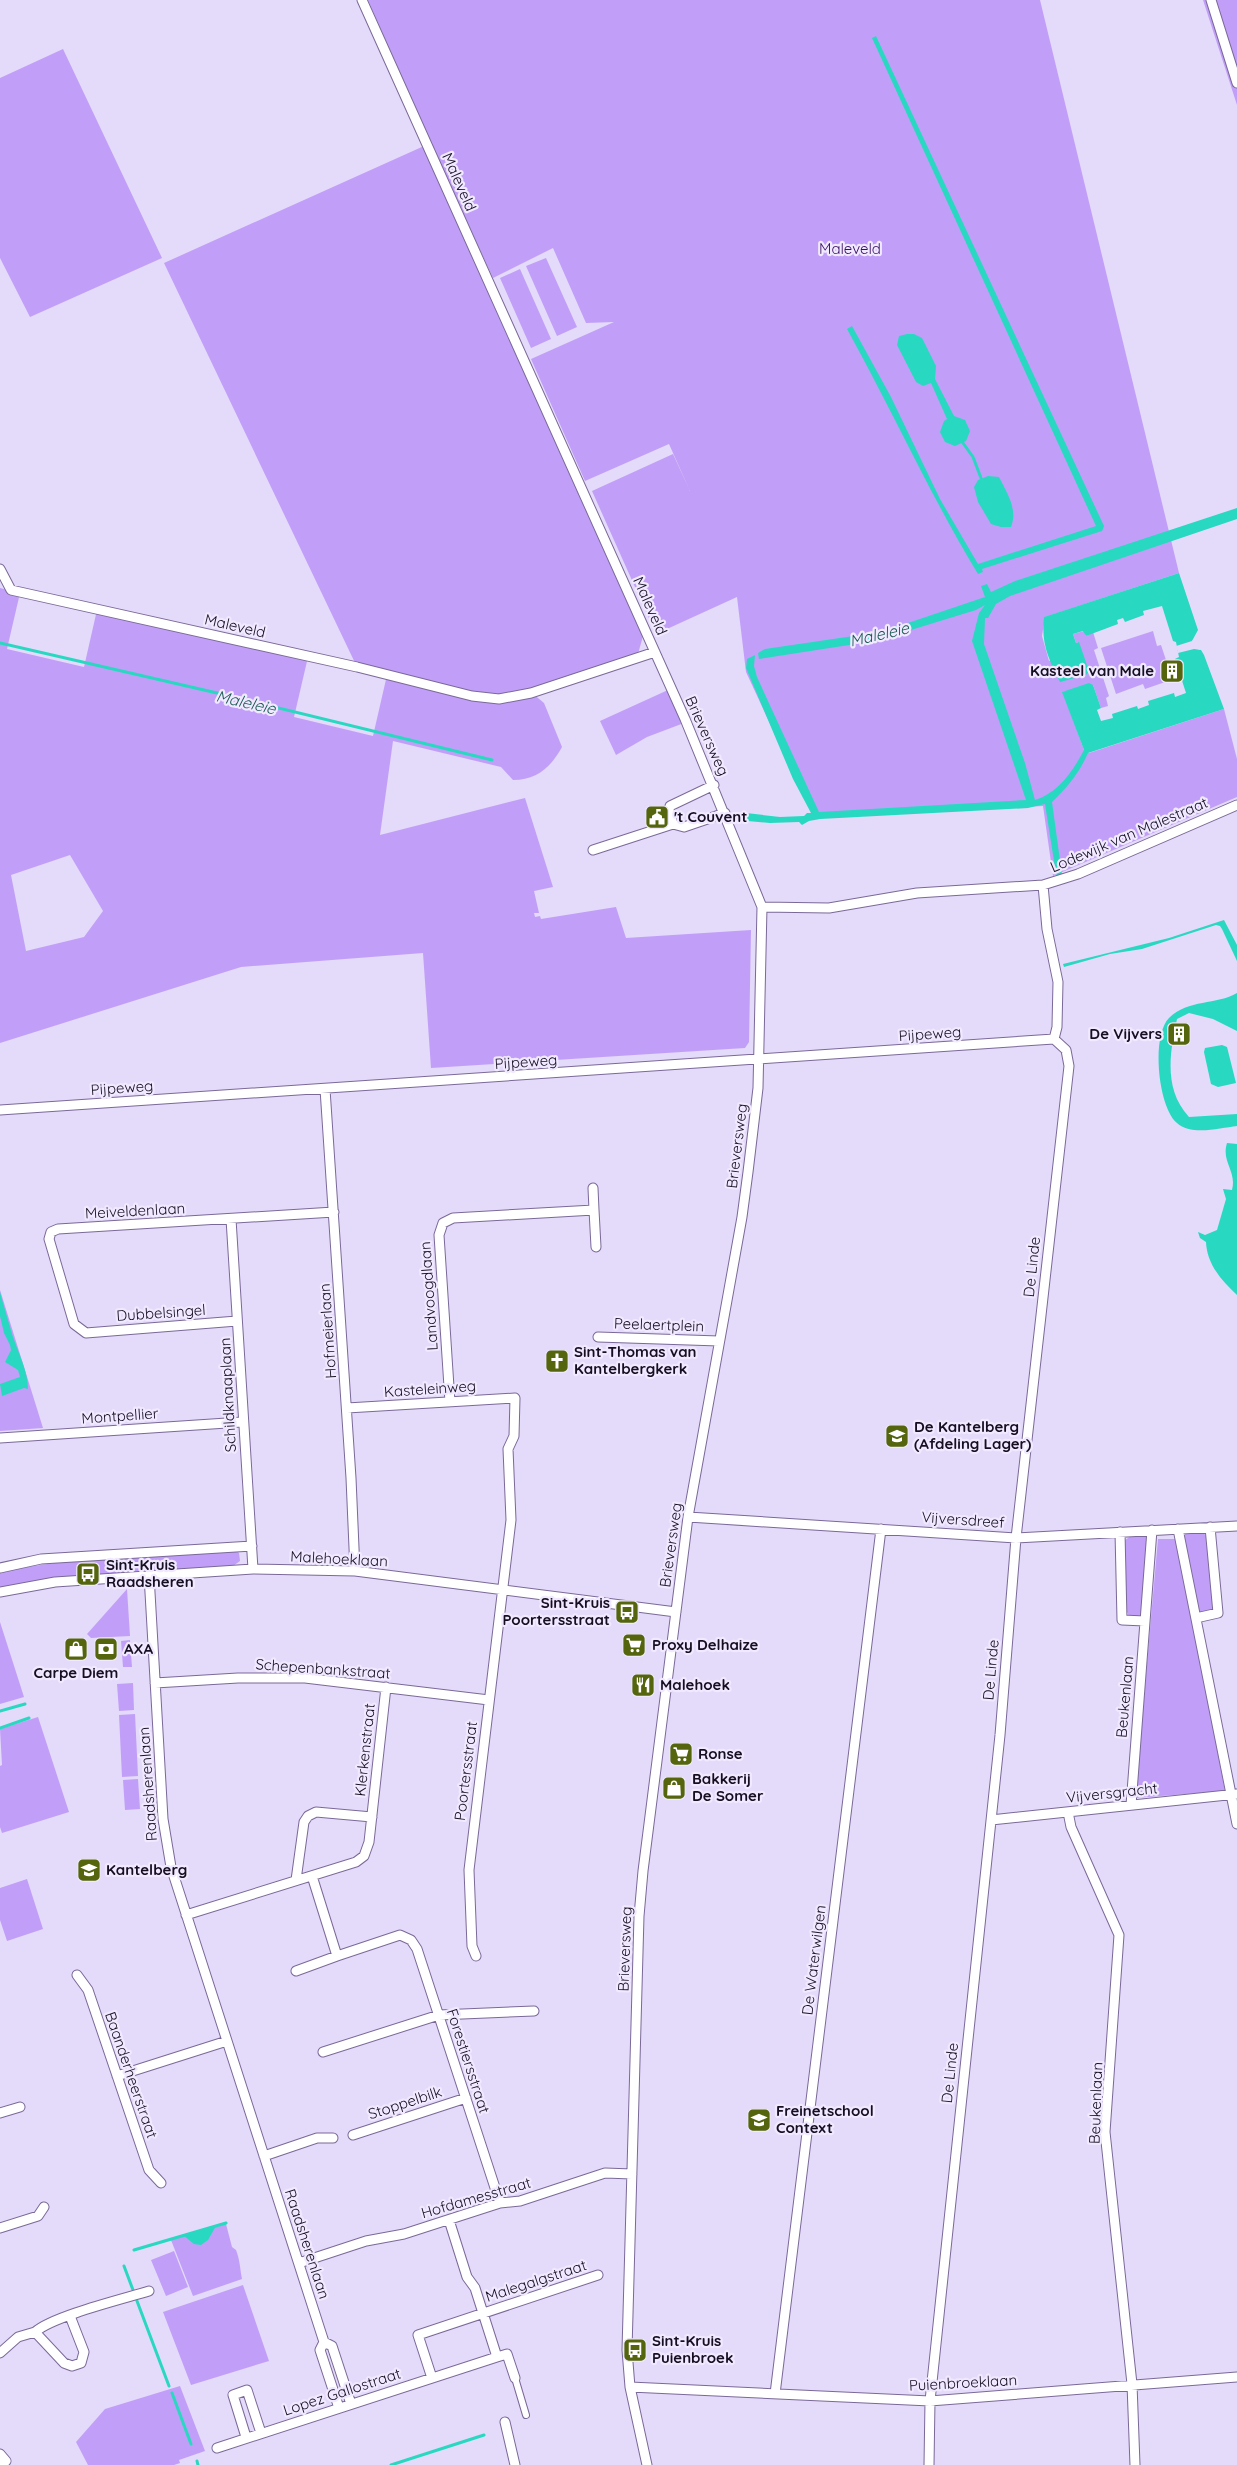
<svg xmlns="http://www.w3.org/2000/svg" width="1237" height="2465" viewBox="0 0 1237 2465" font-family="Quicksand,sans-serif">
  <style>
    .green { fill: #c19ff8; fill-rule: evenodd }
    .water { fill: #29d8c0 }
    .pier { fill: #e4dafa }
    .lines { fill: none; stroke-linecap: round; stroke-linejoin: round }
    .stream { stroke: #29d8c0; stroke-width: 3 }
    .pedestrian-casing { stroke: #7a6998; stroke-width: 8 }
    .minor-casing { stroke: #7a6998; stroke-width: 11 }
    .pedestrian { stroke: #fff; stroke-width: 6 }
    .minor { stroke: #fff; stroke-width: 9 }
    .labels { text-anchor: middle; stroke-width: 4.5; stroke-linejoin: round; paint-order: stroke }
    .street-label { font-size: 15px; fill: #160f21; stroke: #f0e9ff }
    .park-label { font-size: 15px; fill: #380e60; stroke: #f0e9ff }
    .poi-label { font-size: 15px; font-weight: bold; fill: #160f21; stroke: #f0e9ff; text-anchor: start }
    .water-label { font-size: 16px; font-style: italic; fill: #185950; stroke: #f0e9ff }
  </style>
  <rect width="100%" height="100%" fill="#e4dafa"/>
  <path class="green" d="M368 0H1040L1179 573 1045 617 1042 636 1049 661 1079 642 1076 643 1073 634 1084 631 1086 636 1093 632 1098 648 1094 650 1109 696 1106 698 1108 706 1101 708 1093 685 1063 692 1084 750 1089 753 1224 709 1237 759V797L1053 876 1043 806 813 816 746 672 737 597 656 634 592 491 673 454 690 491 669 444 585 481 531 359 614 322 586 323 553 248 493 278 430 143Z
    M1203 0H1237V105Z
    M63 49 162 258 30 317 0 258V78Z
    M424 146 643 636 638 654 532 693 544 703 562 747C551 767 537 780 513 780L501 767 393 741 380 835 525 798 553 887 534 891 539 913H534L535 917 540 916 541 919 616 907 626 938 751 930 749 1042 745 1048 431 1068 423 953 241 967 0 1043V588L20 593 7 649 84 667 97 610 308 657 294 717 373 736 387 675 357 667 164 263ZM70 855 103 911 84 937 26 951 11 875Z
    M546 258 577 327 557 336 526 266Z
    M520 269 551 339 531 348 500 278Z
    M1153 631 1157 646 1161 645 1166 660 1162 662 1168 681 1145 689 1143 684 1116 694 1101 648Z
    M668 690 684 723 647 737 616 755 600 721Z
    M0 1290 43 1428 0 1431Z
    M1201 1530 1207 1537 1214 1608 1212 1611 1200 1613 1183 1538 1186 1533Z
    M1132 1535H1145L1148 1539 1141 1615 1130 1618 1126 1610 1124 1541Z
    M1158 1539H1177L1225 1791 1135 1798Z
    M236 1551 239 1553 240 1561 233 1566C155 1571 77 1572 0 1588V1572C78 1556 157 1555 236 1551Z
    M127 1589 130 1636 91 1638 87 1634Z
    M0 1622 24 1697 0 1704Z
    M130 1640 132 1667H123L121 1641Z
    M133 1683 134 1710 119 1711 117 1684Z
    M135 1714 138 1776 122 1777 119 1715Z
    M38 1717 69 1812 2 1833 0 1827V1766L2 1765 0 1729Z
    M138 1779 140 1809 125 1810 123 1780Z
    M27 1879 43 1929 7 1941 0 1920V1888Z
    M226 2224 232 2247 236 2250C240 2260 240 2269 242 2279L193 2296 171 2240Z
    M174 2251 188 2287 166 2296 151 2260Z
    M243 2285 269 2361 191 2385 163 2312Z
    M180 2386 205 2451 179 2460 180 2463 174 2465H88L76 2442 105 2409Z"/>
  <path class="water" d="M876 36 1104 526 1102 531 982 569 983 572 978 574C930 495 892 410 847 329L852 326 891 397 940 499 978 564 1096 526 872 38Z
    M907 334H914L922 338 936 366 935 379 954 416 965 420 970 431 966 441 955 446 945 442 940 432 944 421 947 419 931 383 923 386 916 382 897 345 899 336Z
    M988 476 999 477C1007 493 1018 509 1011 527H1001L991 524 978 502 974 487 978 480Z
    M1237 508V519L1010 596 996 604 988 618H985L984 644 1025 763 1035 800C1058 793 1073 771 1084 750L1062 692 1089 683 1093 685 1101 708 1097 710 1101 721 1113 718 1112 714 1137 706 1138 709 1149 705 1148 701 1174 693 1175 697 1186 693 1175 659 1179 657 1176 642 1173 641 1162 606 1143 611 1144 615 1125 622 1123 618 1117 620 1118 624 1086 636 1083 631 1073 634 1076 643 1079 642 1089 671 1086 675 1060 682C1048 658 1041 643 1044 617L1179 573 1198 630 1192 641 1194 648 1201 650 1204 655 1224 709 1088 753C1079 773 1068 787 1052 802L1062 875 1059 877 1056 874 1045 804 1028 808 820 819 809 821 802 825 799 822 770 823 736 820V815L746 813 780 817 804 816 807 813H811L793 779 746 668 747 659 755 655 754 666 757 677 819 812 1026 800 972 641 979 613 985 605 976 610 875 641 759 659 758 653 765 649 867 634 905 624 985 597 981 586 987 584 991 592 1015 581Z
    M1224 920 1237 945V961L1222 929 1220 926 1216 925 1142 949 1110 954 1064 967 1063 964 1169 938Z
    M1237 993V1031L1213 1019 1189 1013 1177 1019C1170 1052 1163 1089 1189 1117L1237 1114V1126C1220 1128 1191 1136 1177 1123 1158 1107 1151 1036 1169 1018 1188 999 1217 1005 1237 993Z
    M1222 1045 1227 1047 1236 1083 1218 1087 1211 1084 1204 1052 1205 1048Z
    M1227 1143 1237 1144V1295C1221 1280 1207 1264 1206 1242L1200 1238 1198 1232 1205 1235 1217 1230 1226 1199 1223 1189 1232 1190C1237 1171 1221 1162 1227 1143Z
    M0 1292C4 1307 9 1323 13 1337 19 1354 28 1372 28 1389L24 1388 2 1396 0 1384 20 1377 18 1370 5 1362 11 1350 10 1345 4 1333 0 1316Z
    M216 2226 208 2240 201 2245 194 2244 183 2235Z"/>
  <path class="pier" d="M1197 636 1196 647H1200L1201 650 1194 649 1178 653 1176 646 1192 641Z"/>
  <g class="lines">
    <path class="stream" d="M963 443 973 457 981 478
      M0 643 217 693 492 760
      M0 1711 25 1704
      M0 1728 29 1718
      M134 2250 226 2223
      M124 2266 133 2290
      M137 2301 169 2386
      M172 2393 191 2444
      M197 2461 198 2465
      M391 2465 484 2435"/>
    <g class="pedestrian-casing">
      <path id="pedestrian" d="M515 2378 526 2415"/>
    </g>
    <g class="minor-casing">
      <path id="minor" d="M362 0 685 719 762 907 758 1088 748 1172 742 1217 688 1517 643 1871 639 1916 627 2350 630 2387 647 2465
        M1211 0 1237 83
        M0 569 11 590 357 667 472 696 499 699 531 693 655 652
        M714 785 670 806 669 810 673 824 684 827 725 813
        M593 850 673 824
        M1043 885 1047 929 1058 982 1057 1027 1054 1039
        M762 907 829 908 917 893 1043 885 1078 874 1237 805
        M325 1089 351 1478 355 1571
        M0 1110 1054 1039
        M593 1188 594 1210
        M231 1219 253 1569
        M237 1321 86 1333 74 1324 49 1239 51 1232 58 1229 334 1212
        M598 1337 719 1341
        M450 1402 439 1235 443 1223 453 1218 594 1210 596 1247
        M347 1408 515 1398 514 1436 508 1449 511 1520 469 1870 472 1946 476 1956
        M0 1438 242 1422
        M688 1517 1016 1538 1237 1526
        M1178 1529 1237 1824
        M1120 1532 1122 1620 1145 1621
        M0 1568 41 1559 252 1546
        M149 1575 163 1819 171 1867 324 2342 320 2350 339 2408
        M0 1592 55 1582 253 1569 355 1571 676 1612
        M1196 1618 1218 1613 1210 1527
        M155 1683 238 1678H305L489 1700
        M1131 1805 1152 1530
        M1068 1812 1071 1827 1119 1935 1105 2132 1132 2384 1135 2465
        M991 1820 1237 1794
        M312 1876 337 1956 400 1935 411 1940 417 1949 500 2203
        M296 1880 304 1822 308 1816 316 1812 372 1817
        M186 1915 356 1862 364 1856 369 1842 386 1687
        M296 1971 337 1956
        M77 1975 88 1990 149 2170 161 2183
        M323 2052 439 2015 534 2011
        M117 2076 227 2041
        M0 2113 20 2107
        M353 2135 466 2098
        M264 2156 317 2138H333
        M0 2228 38 2216 44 2207
        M299 2263 366 2241 404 2234 500 2203 520 2201 605 2173 632 2174
        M70 2316 84 2352 81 2363 72 2366 64 2363 35 2332C53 2316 123 2299 149 2291
        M324 2342 332 2346 351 2404
        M0 2353 18 2337 35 2332
        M497 2357 507 2354 515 2378
        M432 2378 418 2335 598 2275
        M630 2387 930 2401 1237 2377
        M775 2394 881 1529
        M505 2422 515 2465
        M246 2437 233 2395 247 2390 261 2433
        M217 2448 497 2357 475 2288 467 2277 449 2220
        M0 2454 6 2461 2 2465
        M929 2465 930 2401 1000 1735 1016 1538 1069 1066 1066 1050 1054 1039"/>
    </g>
    <use href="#pedestrian" class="pedestrian"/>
    <use href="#minor" class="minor"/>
  </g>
  <defs>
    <g id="building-square" transform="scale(1.25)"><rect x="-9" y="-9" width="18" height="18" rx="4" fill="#54650d" stroke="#f0e9ff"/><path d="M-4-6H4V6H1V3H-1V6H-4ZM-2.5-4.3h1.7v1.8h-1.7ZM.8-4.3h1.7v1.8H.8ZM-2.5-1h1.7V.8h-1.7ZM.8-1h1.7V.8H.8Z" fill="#fff"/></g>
    <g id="civic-square" transform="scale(1.25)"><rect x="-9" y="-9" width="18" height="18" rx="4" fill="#54650d" stroke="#f0e9ff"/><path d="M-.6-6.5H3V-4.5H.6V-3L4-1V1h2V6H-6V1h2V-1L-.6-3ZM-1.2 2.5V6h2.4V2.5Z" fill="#fff"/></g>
    <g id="church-square" transform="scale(1.25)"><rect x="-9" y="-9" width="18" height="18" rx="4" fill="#54650d" stroke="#f0e9ff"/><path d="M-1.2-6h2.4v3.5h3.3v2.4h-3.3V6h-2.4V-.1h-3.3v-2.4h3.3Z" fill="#fff"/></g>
    <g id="school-square" transform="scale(1.25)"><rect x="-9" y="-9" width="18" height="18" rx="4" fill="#54650d" stroke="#f0e9ff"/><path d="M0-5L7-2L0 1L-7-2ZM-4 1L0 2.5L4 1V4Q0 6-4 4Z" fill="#fff"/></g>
    <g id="bus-square" transform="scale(1.25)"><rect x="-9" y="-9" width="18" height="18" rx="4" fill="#54650d" stroke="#f0e9ff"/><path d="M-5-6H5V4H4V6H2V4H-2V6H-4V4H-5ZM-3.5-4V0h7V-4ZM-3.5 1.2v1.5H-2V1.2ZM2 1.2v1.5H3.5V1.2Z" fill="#fff"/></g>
    <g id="supermarket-square" transform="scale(1.25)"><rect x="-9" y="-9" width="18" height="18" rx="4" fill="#54650d" stroke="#f0e9ff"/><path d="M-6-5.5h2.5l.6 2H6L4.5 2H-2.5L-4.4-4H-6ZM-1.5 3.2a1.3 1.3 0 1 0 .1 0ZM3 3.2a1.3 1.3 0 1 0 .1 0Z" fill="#fff"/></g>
    <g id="shop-square" transform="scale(1.25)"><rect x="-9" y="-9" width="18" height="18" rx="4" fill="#54650d" stroke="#f0e9ff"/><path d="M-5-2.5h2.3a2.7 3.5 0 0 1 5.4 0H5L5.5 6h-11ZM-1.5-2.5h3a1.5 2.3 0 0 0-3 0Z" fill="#fff"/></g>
    <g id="bank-square" transform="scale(1.25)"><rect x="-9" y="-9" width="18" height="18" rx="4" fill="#54650d" stroke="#f0e9ff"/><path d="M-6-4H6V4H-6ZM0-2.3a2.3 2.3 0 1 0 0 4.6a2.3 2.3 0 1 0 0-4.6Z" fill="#fff"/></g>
    <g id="restaurant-square" transform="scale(1.25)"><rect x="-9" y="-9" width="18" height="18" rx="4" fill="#54650d" stroke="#f0e9ff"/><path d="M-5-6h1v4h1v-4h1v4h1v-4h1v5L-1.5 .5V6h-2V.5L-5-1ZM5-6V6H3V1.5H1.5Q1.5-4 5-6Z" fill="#fff"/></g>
  </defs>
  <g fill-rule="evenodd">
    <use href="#building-square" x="1172" y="671"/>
    <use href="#civic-square" x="657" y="817"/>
    <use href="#building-square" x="1179" y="1034"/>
    <use href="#church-square" x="557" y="1361"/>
    <use href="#school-square" x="897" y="1436"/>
    <use href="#bus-square" x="88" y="1574"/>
    <use href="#bus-square" x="627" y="1612"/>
    <use href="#supermarket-square" x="634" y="1645"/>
    <use href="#shop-square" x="76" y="1649"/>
    <use href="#bank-square" x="106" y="1649"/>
    <use href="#restaurant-square" x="643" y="1685"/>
    <use href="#supermarket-square" x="681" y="1754"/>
    <use href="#shop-square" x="674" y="1788"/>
    <use href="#school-square" x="89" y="1870"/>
    <use href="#school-square" x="759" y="2120"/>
    <use href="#bus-square" x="635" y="2350"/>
  </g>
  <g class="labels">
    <g class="street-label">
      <text transform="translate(459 182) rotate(66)" y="5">Maleveld</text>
      <text transform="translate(650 606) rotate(66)" y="5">Maleveld</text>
      <text transform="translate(235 626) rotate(13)" y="5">Maleveld</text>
      <text transform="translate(707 736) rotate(66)" y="5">Brieversweg</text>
      <text transform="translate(1129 835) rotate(-23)" y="5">Lodewijk van Malestraat</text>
      <text transform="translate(930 1034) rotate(-4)" y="5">Pijpeweg</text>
      <text transform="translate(526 1062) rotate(-4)" y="5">Pijpeweg</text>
      <text transform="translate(122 1088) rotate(-4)" y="5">Pijpeweg</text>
      <text transform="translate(737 1146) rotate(-83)" y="5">Brieversweg</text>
      <text transform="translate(135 1211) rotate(-3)" y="5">Meiveldenlaan</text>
      <text transform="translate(1032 1267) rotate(-84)" y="5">De Linde</text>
      <text transform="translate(429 1296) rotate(-94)" y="5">Landvoogdlaan</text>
      <text transform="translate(161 1313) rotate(-4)" y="5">Dubbelsingel</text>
      <text transform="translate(659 1325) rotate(2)" y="5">Peelaertplein</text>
      <text transform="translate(328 1331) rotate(-94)" y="5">Hofmeierlaan</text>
      <text transform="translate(430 1389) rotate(-4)" y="5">Kasteleinweg</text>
      <text transform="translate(228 1395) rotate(-93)" y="5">Schildknaaplaan</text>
      <text transform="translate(120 1416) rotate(-4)" y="5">Montpellier</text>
      <text transform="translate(963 1520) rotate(4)" y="5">Vijversdreef</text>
      <text transform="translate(671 1545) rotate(-82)" y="5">Brieversweg</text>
      <text transform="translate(339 1559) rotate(3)" y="5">Malehoeklaan</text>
      <text transform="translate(323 1669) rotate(4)" y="5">Schepenbankstraat</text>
      <text transform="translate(991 1670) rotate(-85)" y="5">De Linde</text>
      <text transform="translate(1125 1697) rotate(-85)" y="5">Beukenlaan</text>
      <text transform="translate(365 1750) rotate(-84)" y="5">Klerkenstraat</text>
      <text transform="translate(466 1771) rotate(-83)" y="5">Poortersstraat</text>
      <text transform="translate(148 1784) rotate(-94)" y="5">Raadsherenlaan</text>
      <text transform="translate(1112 1793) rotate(-6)" y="5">Vijversgracht</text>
      <text transform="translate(625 1949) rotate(-88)" y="5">Brieversweg</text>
      <text transform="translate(814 1960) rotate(-83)" y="5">De Waterwilgen</text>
      <text transform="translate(468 2061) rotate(72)" y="5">Forestiersstraat</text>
      <text transform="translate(950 2073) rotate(-84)" y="5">De Linde</text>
      <text transform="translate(131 2075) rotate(71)" y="5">Baanderheerstraat</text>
      <text transform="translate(405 2103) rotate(-18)" y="5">Stoppelbilk</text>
      <text transform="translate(1096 2103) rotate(-88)" y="5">Beukenlaan</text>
      <text transform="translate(476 2198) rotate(-16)" y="5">Hofdamesstraat</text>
      <text transform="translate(307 2244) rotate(72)" y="5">Raadsherenlaan</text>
      <text transform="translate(536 2281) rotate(-18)" y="5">Malegalgstraat</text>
      <text transform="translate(963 2383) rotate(-3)" y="5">Puienbroeklaan</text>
      <text transform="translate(342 2392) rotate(-18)" y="5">Lopez Gallostraat</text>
    </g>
    <g class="park-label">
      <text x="850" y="254">Maleveld</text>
    </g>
    <g class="poi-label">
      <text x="1154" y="676" text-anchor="end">Kasteel van Male</text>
      <text x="674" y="822">'t Couvent</text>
      <text x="1162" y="1039" text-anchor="end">De Vijvers</text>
      <text x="574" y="1357">Sint-Thomas van<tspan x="574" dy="17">Kantelbergkerk</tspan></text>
      <text x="914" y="1432">De Kantelberg<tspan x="914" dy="17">(Afdeling Lager)</tspan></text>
      <text x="106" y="1570">Sint-Kruis<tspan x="106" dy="17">Raadsheren</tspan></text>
      <text x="610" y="1608" text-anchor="end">Sint-Kruis<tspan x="610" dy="17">Poortersstraat</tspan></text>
      <text x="652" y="1650">Proxy Delhaize</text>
      <text x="124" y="1654">AXA</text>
      <text x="76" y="1678" text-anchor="middle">Carpe Diem</text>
      <text x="660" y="1690">Malehoek</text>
      <text x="698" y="1759">Ronse</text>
      <text x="692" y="1784">Bakkerij<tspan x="692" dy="17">De Somer</tspan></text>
      <text x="106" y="1875">Kantelberg</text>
      <text x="776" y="2116">Freinetschool<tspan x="776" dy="17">Context</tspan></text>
      <text x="652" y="2346">Sint-Kruis<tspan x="652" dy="17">Puienbroek</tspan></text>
    </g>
    <g class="water-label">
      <text transform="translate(879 634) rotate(-13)" y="6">Maleleie</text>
      <text transform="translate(246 702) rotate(13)" y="6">Maleleie</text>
    </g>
  </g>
</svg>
